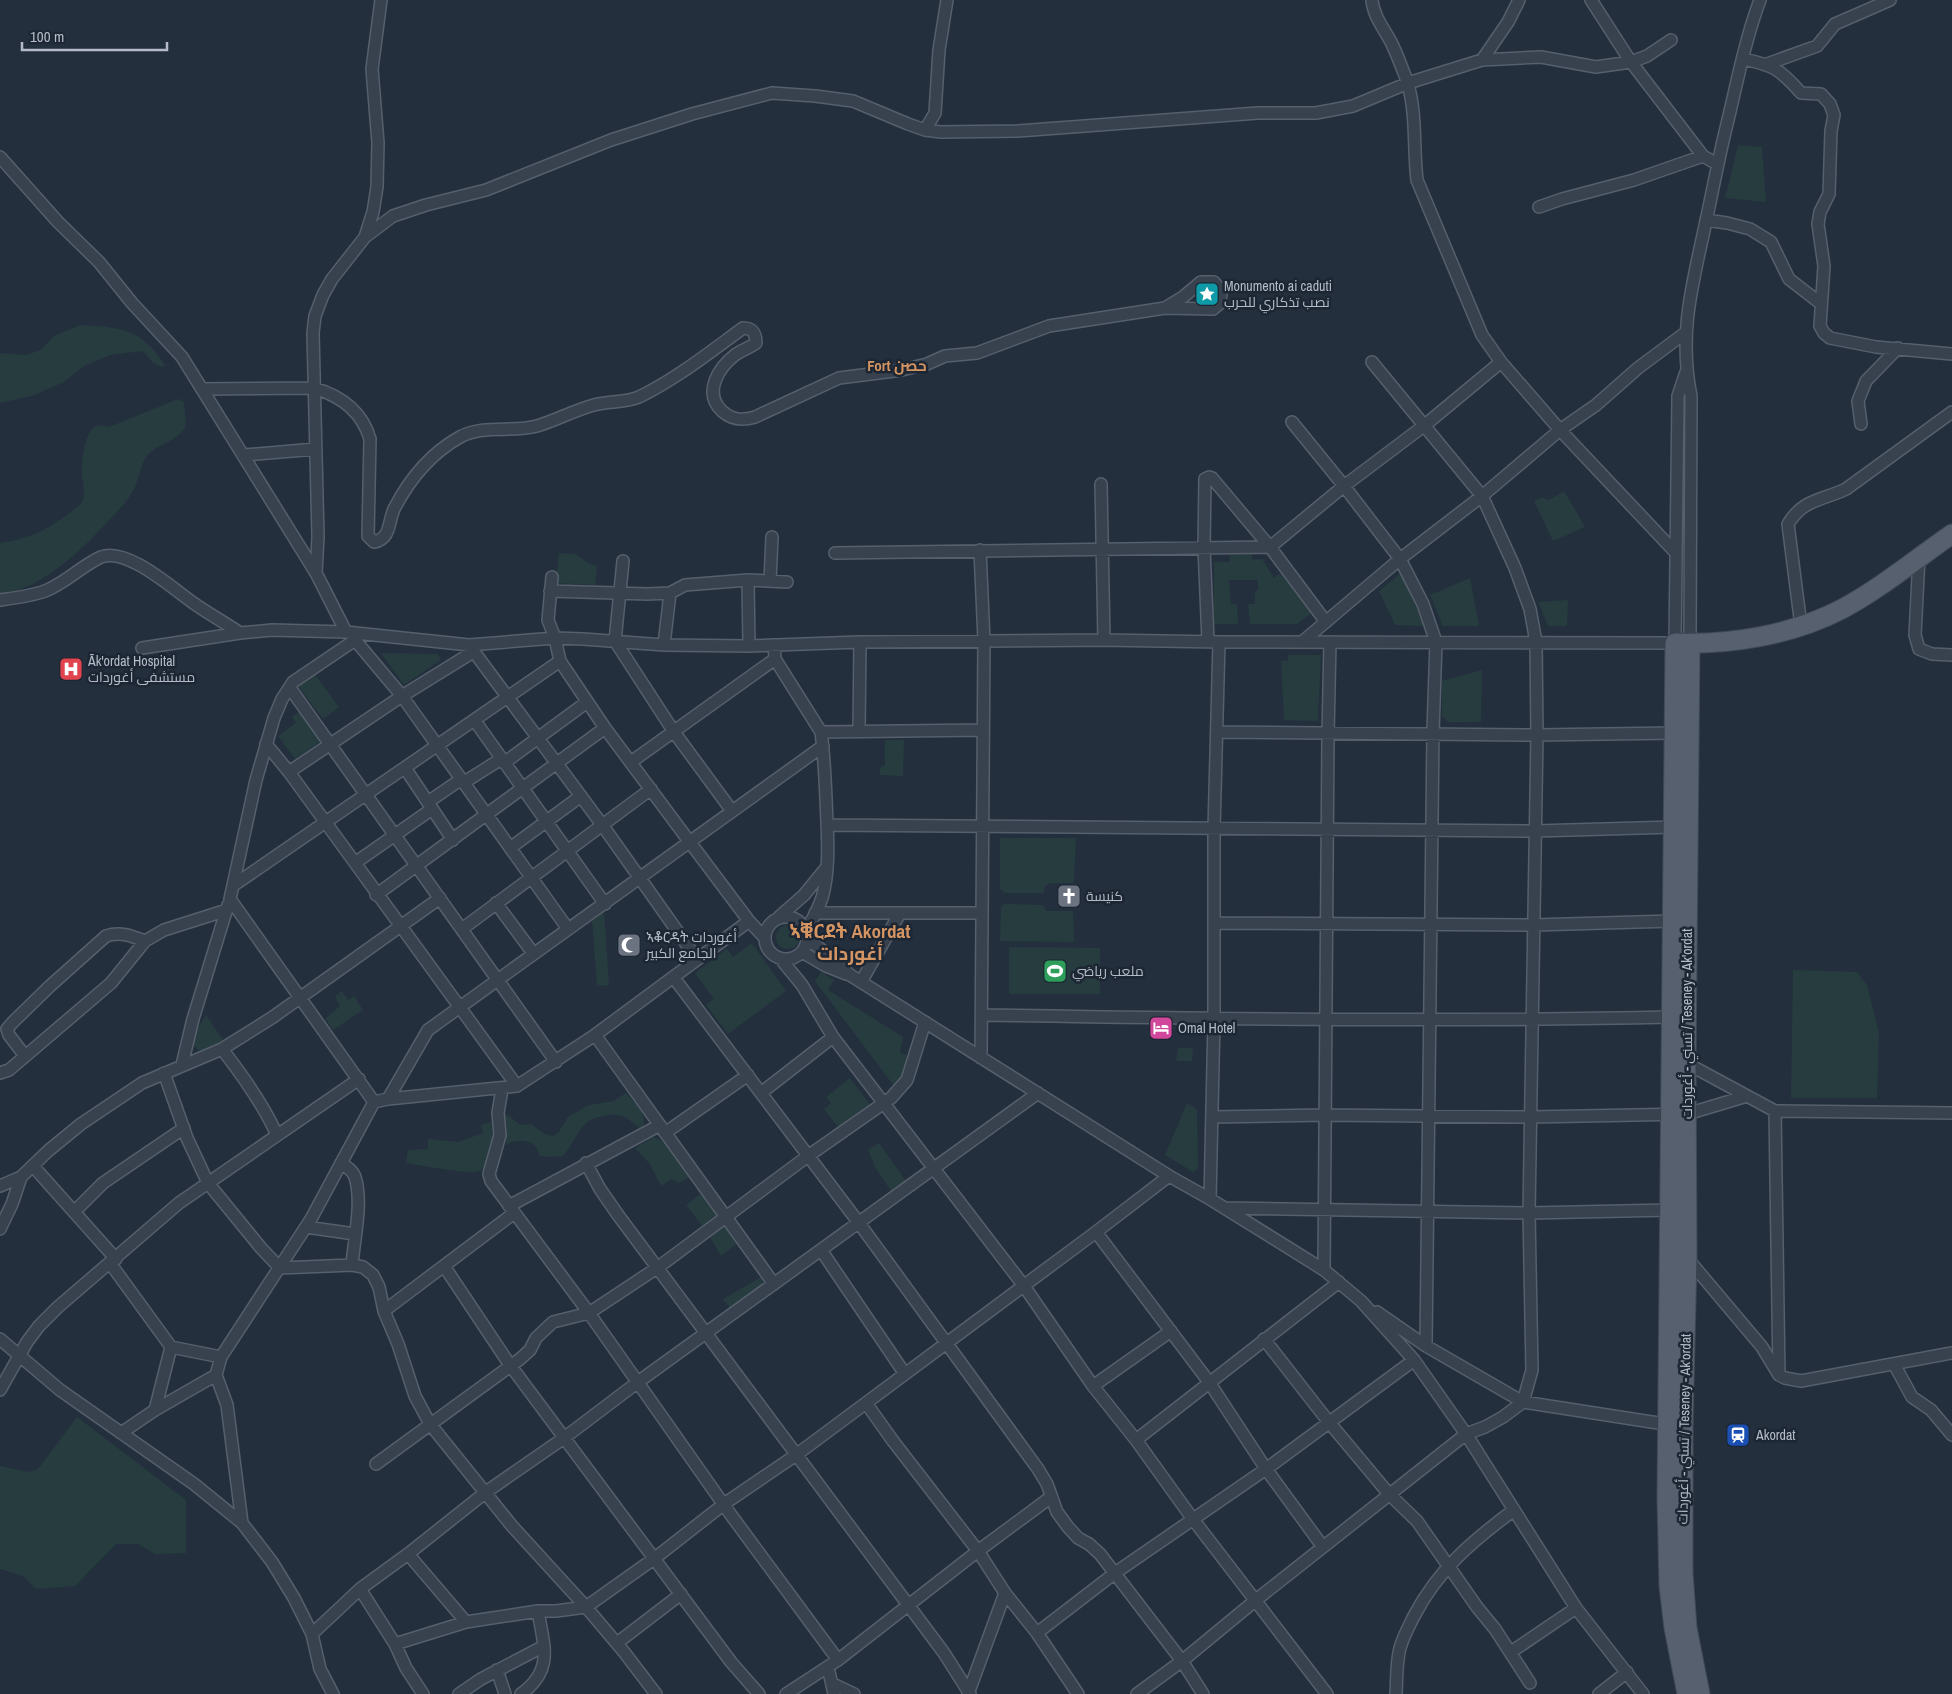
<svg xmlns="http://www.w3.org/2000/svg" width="1952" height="1694" viewBox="0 0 1952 1694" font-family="'Archivo Narrow',Cairo,'Noto Sans Ethiopic',sans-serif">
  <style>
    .green { fill: #263c3f }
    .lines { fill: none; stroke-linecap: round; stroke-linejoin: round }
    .street-casing { stroke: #565f6c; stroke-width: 14 }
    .primary-casing { stroke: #414a57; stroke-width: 21 }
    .street { stroke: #38414e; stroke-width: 11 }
    .primary { stroke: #56606e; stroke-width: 19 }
    .labels { text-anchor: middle; stroke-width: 5; stroke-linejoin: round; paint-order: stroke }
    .poi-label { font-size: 14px; fill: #b4bcc9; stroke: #1d2633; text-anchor: start }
    .street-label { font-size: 14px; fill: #b4bcc9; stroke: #1d2633 }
    .neighbourhood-label { font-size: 15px; font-weight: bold; fill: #d59563; stroke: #1d2633 }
    .district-label { font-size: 19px; font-weight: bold; fill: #d59563; stroke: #1d2633 }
  </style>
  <rect width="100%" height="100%" fill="#242f3e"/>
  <path class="green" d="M1738 145 1762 147 1766 202 1725 198Z
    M80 325C122 327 141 329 165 365L161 367 153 363 143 351 110 355 84 366 64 382 32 396 0 403V353L27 355 42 349 54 336Z
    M178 399 184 402 186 426C184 429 181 432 179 435 168 444 153 446 145 459 139 469 139 481 133 491 128 501 119 510 111 518 84 548 42 590 0 594V543C27 540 52 528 73 510 75 508 80 505 82 502 86 494 83 484 82 476 81 464 84 430 97 426 100 425 105 426 109 427Z
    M1564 491 1585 527 1553 541 1534 501 1542 497 1549 500Z
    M559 553 576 554 589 564 597 566 595 585 556 583Z
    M1230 553H1252V560L1262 559 1274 578 1282 572 1313 612 1297 624H1250L1248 604H1255V591L1258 590V580H1229L1231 604H1237L1238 624H1214V562H1229Z
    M1401 573 1425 626 1395 625 1379 591Z
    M1470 578 1479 626H1443L1430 595Z
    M1568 600 1567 626H1548L1538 602Z
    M381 653 438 654 441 660 404 685Z
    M1288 655H1321L1318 721 1284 720 1281 661H1288Z
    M1482 670 1481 722H1448L1442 716V681Z
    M314 673 339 707 323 719 298 686Z
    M300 711 321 741 295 759 278 736 296 723 292 717Z
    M885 740H904L903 776 880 775V768L885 765Z
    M1000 838H1076L1074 883H1050L1045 886 1044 893H1005L1000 889Z
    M1004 904 1043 905 1046 911H1073L1074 942 1000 941 1001 907Z
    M604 910 609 985 597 986 592 919Z
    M776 937a12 12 0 1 1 24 0a12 12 0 1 1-24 0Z
    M752 943 786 991 728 1034 706 1005 714 999 695 973 727 949 733 957Z
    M1009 947 1100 948V994H1009Z
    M1793 970 1857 972 1867 985 1879 1033 1877 1098H1791Z
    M821 972 834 980 828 990 903 1037 900 1053 910 1056 905 1078 894 1086 815 981Z
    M342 991 348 1000 354 996 363 1010 333 1030 325 1019 340 1006 335 996Z
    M206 1015 223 1040 203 1052 198 1050 192 1043V1038Z
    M1178 1048H1193L1192 1061H1176Z
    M850 1078 870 1104 838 1127 824 1109 831 1103 826 1097Z
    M626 1093C634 1102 651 1117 641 1129 624 1116 621 1111 599 1117 594 1118 589 1120 585 1124 576 1133 572 1146 563 1156L550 1157 540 1156C538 1152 537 1147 534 1145 527 1139 513 1140 506 1145L507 1126 502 1111 521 1125 531 1124 543 1133 552 1136 558 1133 568 1117 589 1105 614 1101Z
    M1187 1103 1197 1109 1198 1168 1193 1172 1165 1155Z
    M491 1122C494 1135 494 1164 479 1171 470 1175 418 1165 406 1163L408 1150 428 1149V1139L458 1142 483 1133 481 1125Z
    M654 1137 666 1143 690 1177 679 1183 671 1179 661 1186 650 1164 635 1148Z
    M879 1143 906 1181 891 1191 875 1167 868 1150Z
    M701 1193 717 1217 703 1227 686 1205Z
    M725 1225 738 1243 721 1256 709 1235Z
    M761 1277 763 1282 762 1285 730 1308 723 1299Z
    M77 1417 186 1500V1553L155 1554 138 1544H116L75 1586 36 1589 23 1576 0 1569V1466L27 1472 38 1469Z"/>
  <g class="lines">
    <g class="street-casing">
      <path id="street" d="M1372 0C1373 15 1384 29 1391 42 1397 54 1402 68 1407 81 1417 112 1413 148 1417 180L1482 335 1501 362 1560 430 1676 553
        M1591 0 1631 62 1703 156 1717 164
        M1743 59C1773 65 1780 69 1801 93L1821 94 1830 104 1834 115 1831 131 1829 194 1820 212 1818 224 1824 266 1820 326 1824 333 1830 338 1876 347 1952 354
        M1482 60 1508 22 1519 0
        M1767 64 1817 46 1835 24 1890 0
        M925 130 935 113 939 50 947 0
        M0 157 58 222 99 262 132 303 182 357 316 573 346 632
        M1539 207 1562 199 1634 180 1703 156
        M1706 220 1727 223 1750 229 1771 242 1789 279 1820 303
        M365 237 393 216 426 205 486 190 611 140 692 114 772 93 815 96 853 101 908 124 925 130 941 132 1018 131 1258 113H1316L1353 106 1408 83 1482 60 1541 57 1596 67 1631 62 1647 56 1671 40
        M203 389 314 388C341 396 362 411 370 439L368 536 374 542C391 539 388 522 394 509 409 480 431 453 460 437 484 424 511 433 537 426 557 420 575 410 594 405 609 401 624 403 639 397 676 379 710 352 743 328 752 328 756 333 756 343 749 348 742 350 735 355 718 368 703 393 722 411 732 420 742 421 755 417L839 378 902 370 927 364 945 356 977 353 1049 326 1165 308 1213 309 1219 304 1221 295 1219 288 1214 282H1201L1183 297 1165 308
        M1292 422 1344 486 1400 559 1423 604 1436 642 1433 732 1426 1346
        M1861 424 1858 401 1866 381 1898 348
        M244 455 316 449
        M1101 484 1104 640
        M980 550 984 641 981 1058
        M835 553 1270 547 1344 486 1425 425 1501 362
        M1919 557 1915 635 1919 649 1932 654 1952 655
        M623 561 615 641 674 732 732 811
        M316 573 318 537 313 333 315 316 323 295 332 279 365 237 373 212 377 187 378 143 372 69 381 0
        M552 577 548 620 555 638 560 661 605 728 689 841 749 921 765 938
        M748 580 749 646
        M770 581 772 537
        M550 591 647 594 670 593 685 585 748 580 787 582
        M0 600C15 598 31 596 45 591 66 583 81 566 101 557 127 547 172 588 192 602 207 613 224 622 240 633
        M1801 626 1788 524C1803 499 1821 501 1846 489L1952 412
        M357 634 355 640 293 682 282 699 274 718 256 780 230 899 374 1102
        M355 640 402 696 568 929
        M1208 641 1204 547 1205 479 1209 477 1212 478 1270 547 1326 622
        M1302 642 1400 559 1482 496 1560 430 1596 405 1638 368 1685 333
        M1690 643 1691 396C1678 332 1693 283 1706 221 1713 189 1719 156 1727 124 1737 83 1745 40 1760 0
        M469 645 603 826 697 959
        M664 645 670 593
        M774 645 775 659 821 732C824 754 825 776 826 798 827 830 831 867 822 898 818 909 813 920 806 929
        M142 648 240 633 272 630 346 632 469 645 555 638 583 639 664 645 749 646 860 642 1104 640 1219 642 1675 643 1678 396 1686 372
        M290 688 556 1062
        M475 721 605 904
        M859 731 860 642
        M821 732 983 730
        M1217 732 1537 735 1674 733
        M266 744 289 772 517 1086
        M631 762 775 659
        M504 763 587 702
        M405 768 453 840
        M289 772 402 696 473 652
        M463 783 501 759
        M428 802 460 780
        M827 825 1535 831 1674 827
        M510 848 581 796
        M355 863 432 809
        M234 885 560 661
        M376 895 605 728
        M496 903 533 953
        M815 913H982
        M765 938a21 21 0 1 1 42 0a21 21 0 1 1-42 0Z
        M779 917 804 895 826 868
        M1215 923 1533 925 1673 921
        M462 929 651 789
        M808 939 832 958 850 975 1169 1176 1210 1199 1324 1270 1361 1301 1414 1360 1466 1434 1576 1608 1643 1694
        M802 952 826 966 846 974
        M780 958 802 985 833 1037 1024 1286 1093 1386 1136 1440 1192 1518 1327 1694
        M674 978 859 1223 1038 1469 1047 1484 1057 1512 1068 1527 1078 1538 1089 1544 1100 1554 1182 1661 1203 1694
        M861 982 900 913
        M982 1015C1212 1019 1442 1022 1671 1017
        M595 1035 774 1284
        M222 1049C243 1076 263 1104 277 1135
        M25 1056 9 1035 7 1029 13 1022 50 986 106 936C120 931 132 936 145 941
        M1686 1063 1775 1111 1952 1113
        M182 1065 193 1019 228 905
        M0 1073 9 1070 111 983 145 941 164 930 227 910
        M164 1073 187 1138 208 1183 261 1248 280 1268 352 1265 363 1267 373 1275 379 1287 384 1311 398 1344 415 1396 430 1424 512 1526 586 1607 624 1652 656 1694
        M502 1089 498 1113 500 1135 489 1174 491 1181 589 1313 731 1515 838 1660
        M761 1093 833 1037
        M388 1099 517 1086 595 1035 749 921
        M1775 1111 1779 1375
        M1213 1117 1324 1115 1531 1117 1687 1114 1747 1096
        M665 1133 748 1075
        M341 1163C347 1167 353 1171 355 1177 363 1202 354 1239 352 1265
        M586 1163 600 1189 618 1215 944 1653 970 1694
        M33 1166 116 1259
        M0 1186 21 1177 48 1151 81 1124 142 1083 222 1049 273 1017 440 898
        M1210 1199 1214 1019V829L1219 642
        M509 1206 660 1125
        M1225 1208 1529 1213 1670 1210
        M74 1212 103 1183 184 1128
        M306 1227 355 1234
        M0 1229 12 1204 21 1177
        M1096 1232 1209 1382 1266 1469 1323 1547
        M821 1250 905 1374
        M1687 1258 1762 1347 1779 1375 1785 1378 1801 1381 1952 1353
        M110 1263 171 1347 221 1357
        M444 1266 510 1365 731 1662 759 1694
        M1324 1270 1328 734 1330 642
        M384 1311 514 1213
        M1377 1312 1426 1346 1523 1402 1671 1425
        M0 1339 60 1390 194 1484 242 1523 272 1562 294 1598 312 1634 320 1669 333 1694
        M1264 1339 1328 1421 1389 1494 1417 1521 1477 1607 1495 1629 1530 1683
        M1894 1364 1912 1397 1931 1410 1952 1435
        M1093 1386 1171 1331
        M0 1390 27 1342 39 1326 58 1307 179 1203 359 1079
        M155 1410 171 1347
        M121 1433 155 1410 216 1375
        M1136 1440 1339 1282
        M376 1464 520 1359 530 1350 536 1338 553 1322 589 1313 657 1268 808 1156 891 1098 907 1080 925 1022
        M1051 1497 978 1551 1005 1593 1037 1633 1115 1573 1266 1469 1414 1360
        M242 1523 227 1405 216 1375 221 1357 311 1219 374 1102 388 1099 428 1030 823 746
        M408 1554 466 1622 538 1611H556L586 1607 655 1558 724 1504 796 1455 1096 1232 1169 1176
        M360 1589 395 1644 406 1668 423 1694
        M1037 1633 1078 1694
        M312 1634 360 1589 408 1554 486 1492 564 1438 638 1382 1038 1093
        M617 1643 681 1594
        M395 1644 466 1622
        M1511 1652 1576 1608
        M828 1667 834 1694
        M497 1670 505 1694
        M833 1684 854 1694
        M459 1694 481 1679 544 1646
        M521 1694C554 1670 544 1647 538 1611
        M786 1694 838 1660 978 1551 893 1441 866 1403
        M968 1694 1005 1593
        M1137 1694 1182 1661 1256 1600 1466 1434 1485 1427 1503 1417 1523 1402 1532 1370 1529 1213 1537 735 1536 642 1530 609 1515 568 1482 496 1372 362
        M1396 1694C1397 1678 1396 1663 1400 1648 1403 1637 1409 1626 1414 1616 1438 1570 1472 1541 1514 1510
        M1599 1694 1627 1672"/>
    </g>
    <g class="primary-casing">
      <path id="primary" d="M1690 643 1686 1063 1687 1257 1683 1426V1573L1687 1628 1700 1694
        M1687 1694 1674 1628 1669 1586 1667 1498 1675 643C1731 645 1792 635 1842 609 1881 588 1916 559 1952 534"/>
    </g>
    <use href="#street" class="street"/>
    <use href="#primary" class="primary"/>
  </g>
  <defs>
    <g id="sight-square" transform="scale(1.25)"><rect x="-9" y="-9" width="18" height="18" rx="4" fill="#0f9aa8" stroke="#1d2633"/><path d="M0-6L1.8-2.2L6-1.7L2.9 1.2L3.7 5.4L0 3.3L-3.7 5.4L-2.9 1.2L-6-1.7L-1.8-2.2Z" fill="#fff"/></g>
    <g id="hospital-square" transform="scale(1.25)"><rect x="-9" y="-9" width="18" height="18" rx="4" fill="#e0444e" stroke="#1d2633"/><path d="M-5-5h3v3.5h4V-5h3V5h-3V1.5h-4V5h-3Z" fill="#fff"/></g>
    <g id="church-square" transform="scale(1.25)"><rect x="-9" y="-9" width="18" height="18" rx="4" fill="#6b7280" stroke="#1d2633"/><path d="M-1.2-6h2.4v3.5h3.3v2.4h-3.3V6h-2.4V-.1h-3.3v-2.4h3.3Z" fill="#fff"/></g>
    <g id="mosque-square" transform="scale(1.25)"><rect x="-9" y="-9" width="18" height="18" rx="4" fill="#6b7280" stroke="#1d2633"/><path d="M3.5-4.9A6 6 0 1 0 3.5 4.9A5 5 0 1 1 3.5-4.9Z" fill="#fff"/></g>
    <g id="stadium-square" transform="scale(1.25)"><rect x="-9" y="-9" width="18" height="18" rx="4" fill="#2e9e5b" stroke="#1d2633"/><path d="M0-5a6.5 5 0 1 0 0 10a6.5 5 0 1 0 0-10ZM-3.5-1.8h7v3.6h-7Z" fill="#fff"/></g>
    <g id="hotel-square" transform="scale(1.25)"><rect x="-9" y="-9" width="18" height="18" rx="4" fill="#d1479c" stroke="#1d2633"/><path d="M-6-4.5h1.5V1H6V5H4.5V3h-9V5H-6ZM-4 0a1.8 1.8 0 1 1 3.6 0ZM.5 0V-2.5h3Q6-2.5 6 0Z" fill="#fff"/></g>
    <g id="station-square" transform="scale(1.25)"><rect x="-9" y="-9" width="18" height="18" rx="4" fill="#1a4fb4" stroke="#1d2633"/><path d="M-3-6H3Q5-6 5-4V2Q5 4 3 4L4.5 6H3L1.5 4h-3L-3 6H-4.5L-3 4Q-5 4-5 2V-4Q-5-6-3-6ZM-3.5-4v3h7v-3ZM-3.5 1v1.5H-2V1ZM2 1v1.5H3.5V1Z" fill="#fff"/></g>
  </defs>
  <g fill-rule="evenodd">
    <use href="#sight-square" x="1207" y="294"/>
    <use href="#hospital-square" x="71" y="669"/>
    <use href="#church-square" x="1069" y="896"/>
    <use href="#mosque-square" x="629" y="945"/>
    <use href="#stadium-square" x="1055" y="971"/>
    <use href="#hotel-square" x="1161" y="1028"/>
    <use href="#station-square" x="1738" y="1435"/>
  </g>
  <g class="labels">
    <g class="poi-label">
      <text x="1224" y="291">Monumento ai caduti<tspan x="1224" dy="16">نصب تذكاري للحرب</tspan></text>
      <text x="88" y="666">Āk'ordat Hospital<tspan x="88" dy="16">مستشفى أغوردات</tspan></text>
      <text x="1086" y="901">كنيسة</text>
      <text x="646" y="942">ኣቆርዳት أغوردات<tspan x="646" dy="16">الجامع الكبير</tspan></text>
      <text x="1072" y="976">ملعب رياضي</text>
      <text x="1178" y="1033">Omal Hotel</text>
      <text x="1756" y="1440">Akordat</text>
    </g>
    <g class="street-label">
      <text transform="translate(1687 1024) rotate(-90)" y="5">تسني - أغوردات / Teseney - Ak'ordat</text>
      <text transform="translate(1684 1429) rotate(-89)" y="5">تسني - أغوردات / Teseney - Ak'ordat</text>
    </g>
    <g class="neighbourhood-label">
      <text x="897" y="371">Fort حصن</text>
    </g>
    <g class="district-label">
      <text x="850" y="938">ኣቑርደት Akordat<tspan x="850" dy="22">أغوردات</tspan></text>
    </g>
  </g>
  <path d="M22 42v8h145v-8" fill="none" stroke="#b4bcc9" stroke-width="2.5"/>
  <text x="30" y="42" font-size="15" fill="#b4bcc9" stroke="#1d2633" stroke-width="4" paint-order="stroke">100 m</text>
</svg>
